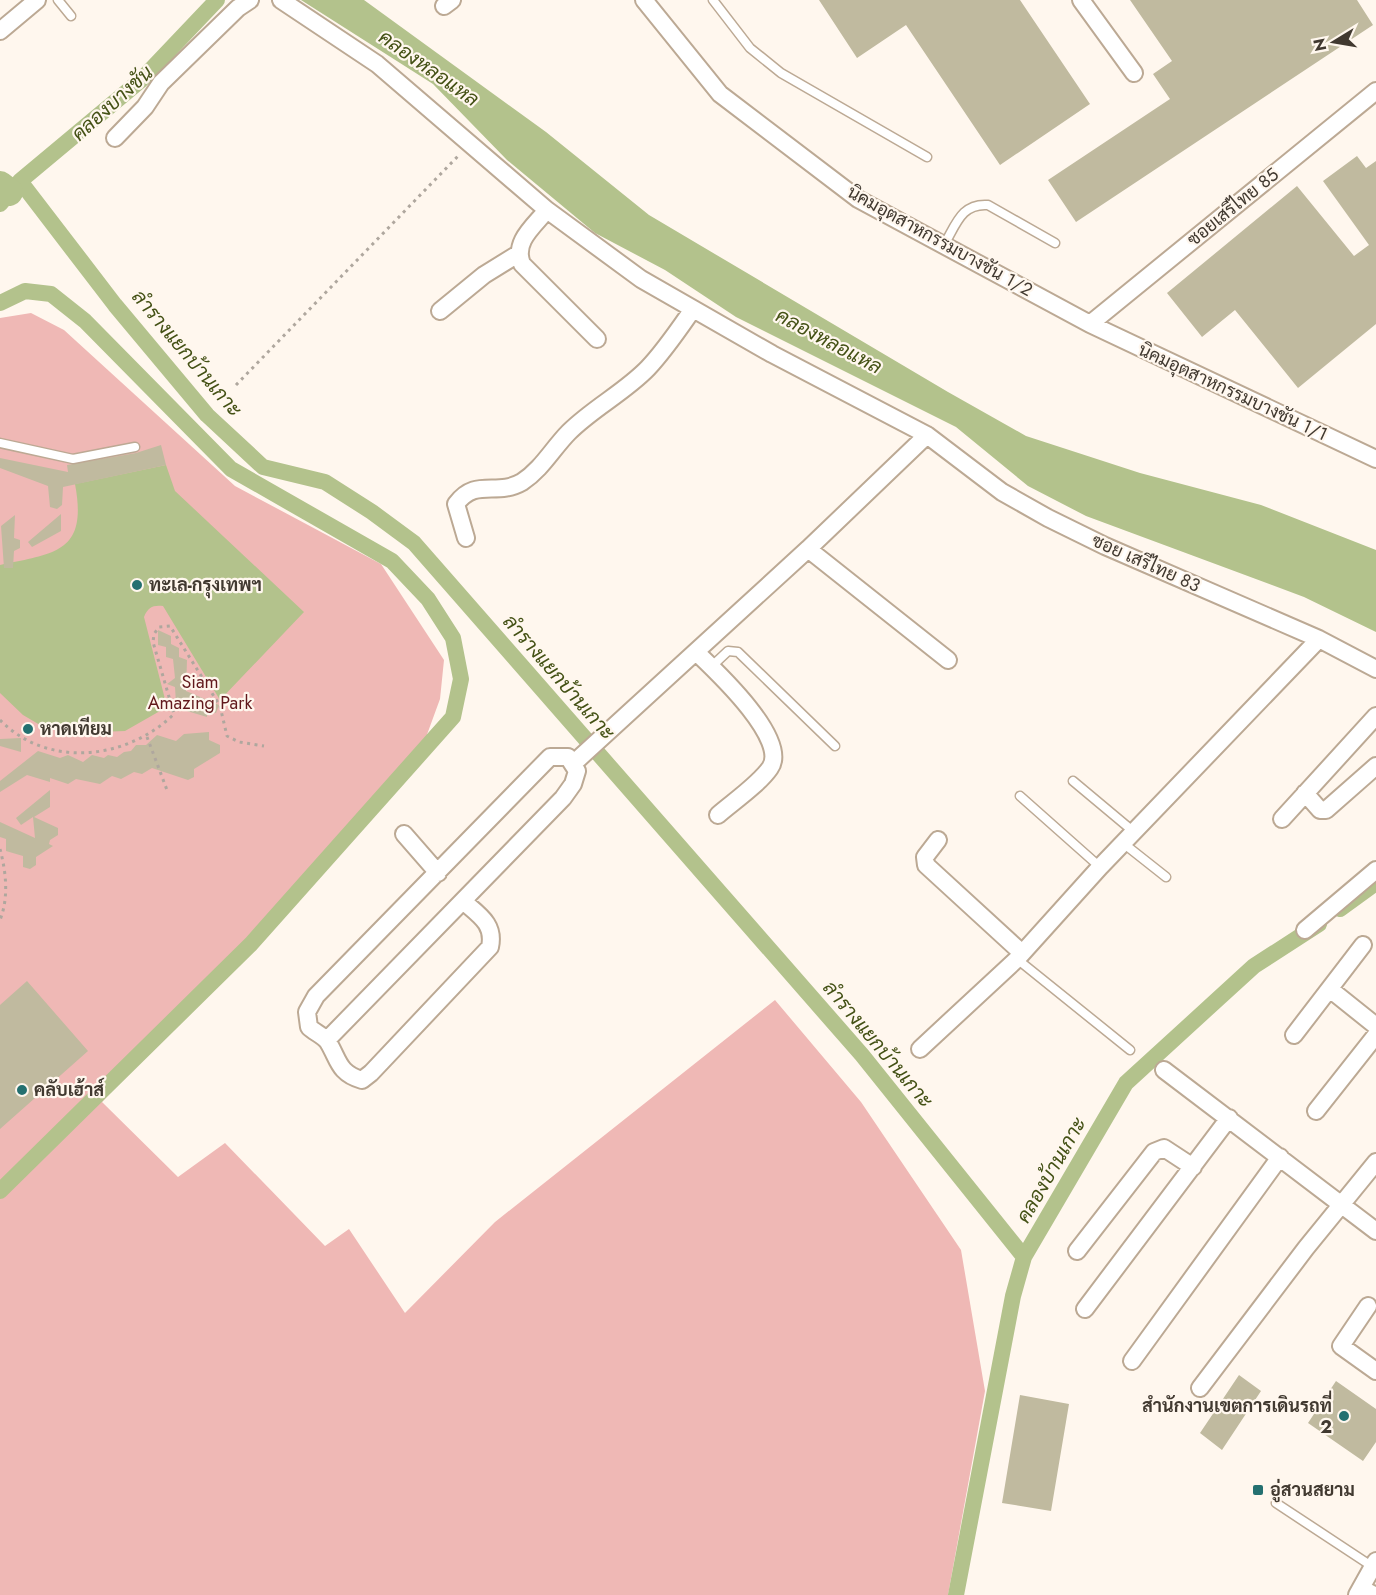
<svg xmlns="http://www.w3.org/2000/svg" width="1376" height="1595" viewBox="0 0 1376 1595" font-family="Jost,Sarabun,sans-serif">
  <style>
    .green { fill: #efb8b5 }
    .water { fill: #b3c28c }
    .lines { fill: none; stroke-linecap: round; stroke-linejoin: round }
    .canal { stroke: #b3c28c; stroke-width: 16 }
    .river { stroke: #b3c28c; stroke-width: 28 }
    .building { fill: #c0ba9f }
    .service-casing { stroke: #bca994; stroke-width: 11 }
    .minor-casing { stroke: #bca994; stroke-width: 20 }
    .path { stroke: #afa79e; stroke-width: 3; stroke-dasharray: 3 4.5; stroke-linecap: butt }
    .service { stroke: #fff; stroke-width: 8 }
    .minor { stroke: #fff; stroke-width: 16 }
    .poi-dot { fill: #247070; stroke: #fff7ee; stroke-width: 2 }
    .labels { text-anchor: middle; stroke-width: 4.5; stroke-linejoin: round; paint-order: stroke }
    .street-label { font-size: 18px; fill: #413930; stroke: #fff7ee }
    .poi-label { font-size: 18px; font-weight: bold; fill: #413930; stroke: #fff7ee; text-anchor: start }
    .park-label { font-size: 18px; fill: #61181c; stroke: #fff7ee }
    .water-label { font-size: 20px; font-style: italic; fill: #445115; stroke: #fff7ee }
  </style>
  <rect width="100%" height="100%" fill="#fff7ee"/>
  <path class="green" d="M31 313 64 330 235 486 381 564 444 660 440 699 425 740 102 1102 178 1177 225 1143 325 1246 349 1229 405 1313 495 1222 775 1000 861 1102 961 1250 985 1391 948 1595H0V318Z"/>
  <path class="water" d="M301 0H364L546 132 649 215 948 392 1026 436 1140 473 1261 505 1376 550V632L1304 597 1086 516 1028 486 956 427 736 317 665 270 595 233 507 160 433 84Z
    M166 465 175 491 304 612 220 700 163 606C153 605 148 607 144 617L167 707 125 731 71 733 40 725 23 715 0 693V565C55 553 88 553 75 484Z"/>
  <g class="lines">
    <path class="canal" d="M20 181 115 305 207 415 263 467 325 482 372 512 414 543 862 1055 1024 1257
      M0 204 20 181 141 80 217 0
      M0 303 25 291 51 294 85 321 231 469 392 561 428 599 453 638 461 679 453 717 251 944 0 1191
      M1340 909 1376 883
      M956 1595 1013 1296 1024 1257 1126 1083 1254 966 1319 924"/>
    <path class="river" d="M0 185 9 192"/>
  </g>
  <path class="building" d="M819 0H1020L1090 104 1000 165 906 25 857 58Z
    M1130 0H1357L1373 25 1076 222 1048 180 1170 99 1153 74 1172 61Z
    M1357 156 1366 168 1376 161V324L1298 388 1235 310 1202 337 1167 293 1297 186 1354 256 1369 245 1323 181Z
    M161 445 166 465 63 487 62 505 57 509 50 507 48 486 0 468V458L68 472 67 465 136 453Z
    M61 514V531L32 547 28 542Z
    M15 515 14 538 20 540V548L14 551 13 568H4L1 526Z
    M158 630 171 636V644L179 648V657L187 660 186 691 219 705 216 713 207 711V717L187 711 186 704 176 703 175 687 167 684 175 678 173 659 166 657V647L158 645Z
    M209 732V740L220 745V753L194 769V777L188 780 152 768 142 774 134 772 121 779 112 776 100 784 76 779 68 784 50 778V782L27 775 0 792V781L38 751 60 758 68 755 83 762 92 755 104 758 108 755 117 757 124 752 131 751 136 745H146L157 735 176 741 184 734Z
    M21 738V752L0 746V739Z
    M50 790V807L34 817 58 828V835L50 840 49 844 53 846 36 857V865L30 869 23 867V856L6 851V839L0 837V822L35 838 33 817 21 825 16 818Z
    M27 981 88 1051 0 1129V1005Z
    M1239 1375 1261 1391 1222 1450 1200 1433Z
    M1336 1381 1376 1409V1442L1363 1461 1308 1423Z
    M1020 1395 1069 1404 1051 1511 1002 1503Z"/>
  <g class="lines">
    <g class="service-casing">
      <path id="service" d="M58 0 71 16
        M713 0 750 48 781 73 927 157
        M944 245C956 225 961 203 988 205L1055 243
        M0 443 73 459 135 447
        M711 667 728 651 738 652 835 746
        M1073 781 1134 832
        M1020 796 1100 867
        M1123 843 1166 877
        M1017 959 1130 1050
        M1276 1503 1373 1567"/>
    </g>
    <g class="minor-casing">
      <path id="minor" d="M281 0 377 64 547 210 641 279 772 354 927 435 1002 492 1048 518 1105 546 1319 639 1376 669
        M644 0 720 94 858 199 1090 324 1376 459
        M1081 0 1134 73
        M444 6 452 0
        M0 31 37 0
        M115 138 145 107 161 83 238 8 250 0
        M547 210C533 227 513 242 522 264L597 339
        M440 311 484 275 518 254
        M1090 324 1376 91
        M466 538 456 504C476 477 496 497 522 482 542 469 553 448 569 432 593 408 625 392 648 368 665 350 679 329 693 309
        M808 549 948 660
        M696 652C716 671 790 740 770 768 759 784 733 802 718 815
        M574 763 808 549 927 435
        M1305 793 1320 810H1326L1376 766
        M1282 819 1376 716
        M404 834 438 873
        M938 840 925 857 926 865 1022 953
        M1305 930 1376 870
        M1331 990 1376 1026
        M1294 1035 1363 945
        M327 1040 563 798 573 784 577 771 568 757H550L316 996 307 1012 309 1027C314 1032 324 1036 328 1042 339 1060 338 1073 362 1080L371 1073 490 947C495 924 479 915 463 901
        M920 1049 1017 959 1100 867 1319 639
        M1164 1070 1376 1231
        M1316 1111 1376 1035
        M1077 1251 1154 1152 1164 1148 1193 1167
        M1368 1306 1341 1346 1376 1371
        M1085 1309 1229 1118
        M1132 1361 1280 1157
        M1200 1388 1306 1248 1376 1162
        M1361 1588 1374 1595
        M1357 1595 1376 1561"/>
    </g>
    <path class="path" d="M236 385 460 154
      M0 720C48 769 127 760 174 714L153 642 154 634 159 627 170 626 220 706 227 736 239 742 264 746
      M147 737 167 790
      M0 849C6 872 9 897 0 920"/>
    <use href="#service" class="service"/>
    <use href="#minor" class="minor"/>
  </g>
  <g class="poi-dot">
    <circle cx="137" cy="585" r="6"/>
    <circle cx="28" cy="729" r="6"/>
    <circle cx="22" cy="1090" r="6"/>
    <circle cx="1344" cy="1416" r="6"/>
    <rect x="1252" y="1484" width="12" height="12" rx="3"/>
  </g>
  <g class="labels">
    <g class="street-label">
      <text transform="translate(1233 207) rotate(-39)" y="6">ซอยเสรีไทย 85</text>
      <text transform="translate(940 241) rotate(29)" y="6">นิคมอุตสาหกรรมบางชัน 1/2</text>
      <text transform="translate(1233 392) rotate(25)" y="6">นิคมอุตสาหกรรมบางชัน 1/1</text>
      <text transform="translate(1146 563) rotate(24)" y="6">ซอย เสรีไทย 83</text>
    </g>
    <g class="poi-label">
      <text x="149" y="591">ทะเล-กรุงเทพฯ</text>
      <text x="40" y="735">หาดเทียม</text>
      <text x="34" y="1096">คลับเฮ้าส์</text>
      <text x="1332" y="1412" text-anchor="end">สำนักงานเขตการเดินรถที่<tspan x="1332" dy="21">2</tspan></text>
      <text x="1270" y="1496">อู่สวนสยาม</text>
    </g>
    <g class="park-label">
      <text x="200" y="688">Siam<tspan x="200" dy="21">Amazing Park</tspan></text>
    </g>
    <g class="water-label">
      <text transform="translate(429 68) rotate(35)" y="7">คลองหลอแหล</text>
      <text transform="translate(112 103) rotate(-42)" y="7">คลองบางชัน</text>
      <text transform="translate(829 341) rotate(28)" y="7">คลองหลอแหล</text>
      <text transform="translate(187 353) rotate(50)" y="7">ลำรางแยกบ้านเกาะ</text>
      <text transform="translate(559 677) rotate(49)" y="7">ลำรางแยกบ้านเกาะ</text>
      <text transform="translate(878 1044) rotate(50)" y="7">ลำรางแยกบ้านเกาะ</text>
      <text transform="translate(1051 1170) rotate(-60)" y="7">คลองบ้านเกาะ</text>
    </g>
  </g>
  <g transform="translate(1334 42) rotate(259)" stroke="#fff7ee" stroke-width="4.5" paint-order="stroke">
  <path d="M0-4.5L10 22L0 15L-10 22Z" fill="#413930"/>
  <text y="-9" font-size="16" font-weight="bold" text-anchor="middle" fill="#413930">N</text>
  </g>
</svg>
